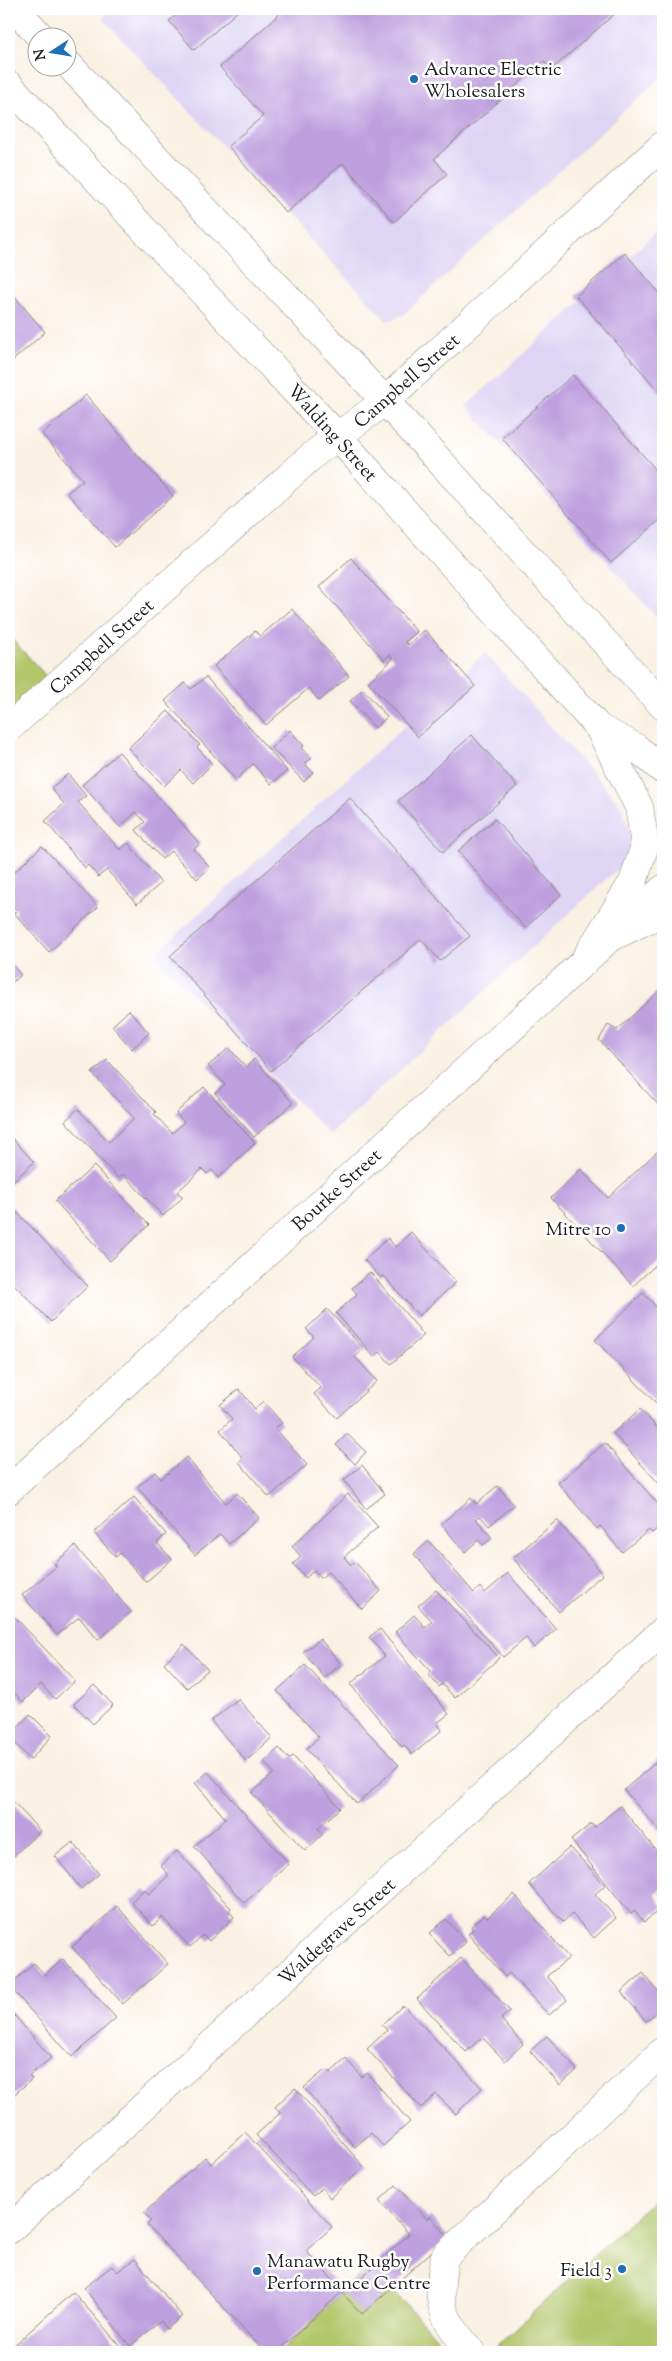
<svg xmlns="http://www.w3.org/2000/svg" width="672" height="2361" viewBox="0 0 672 2361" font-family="'Sorts Mill Goudy',serif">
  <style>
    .built { fill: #ded5f5 }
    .green { fill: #b3c66a; stroke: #687143 }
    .building { fill: #bfa0df }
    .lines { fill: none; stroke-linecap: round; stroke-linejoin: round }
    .minor-casing { stroke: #8a8680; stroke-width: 29 }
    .major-casing { stroke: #8a8680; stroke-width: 29 }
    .minor { stroke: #fff; stroke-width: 28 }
    .major { stroke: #fff; stroke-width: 28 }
    .poi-dot { fill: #1f6fb2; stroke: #fff; stroke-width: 2 }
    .labels { text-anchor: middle; stroke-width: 5; stroke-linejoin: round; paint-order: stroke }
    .poi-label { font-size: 19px; fill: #1c1c1c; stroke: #fff; text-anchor: start }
    .street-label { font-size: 19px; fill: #1c1c1c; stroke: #fff }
  </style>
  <rect width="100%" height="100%" fill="#fff"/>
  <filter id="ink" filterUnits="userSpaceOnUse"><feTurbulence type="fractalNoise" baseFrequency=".02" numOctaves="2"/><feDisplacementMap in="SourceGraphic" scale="10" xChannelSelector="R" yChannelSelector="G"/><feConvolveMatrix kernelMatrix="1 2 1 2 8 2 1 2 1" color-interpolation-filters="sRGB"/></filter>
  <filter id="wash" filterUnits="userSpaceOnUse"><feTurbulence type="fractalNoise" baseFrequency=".0096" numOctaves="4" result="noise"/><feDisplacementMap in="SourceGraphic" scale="20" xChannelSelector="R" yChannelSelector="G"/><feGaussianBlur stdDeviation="1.12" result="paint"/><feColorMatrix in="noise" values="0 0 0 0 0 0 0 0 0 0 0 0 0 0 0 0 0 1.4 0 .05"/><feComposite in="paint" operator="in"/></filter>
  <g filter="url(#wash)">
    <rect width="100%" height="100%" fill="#f9f1e3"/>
    <path class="built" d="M106 9H663V75L403 315 387 321 104 20Z
      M663 226V624L466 406Z
      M485 653 621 805 631 836 628 859 330 1135 154 955Z"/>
    <path class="green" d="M9 636 56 687 9 728Z
      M663 2191V2352H502L497 2346Z
      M370 2266 450 2352H280Z"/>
    <g id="blocks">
      <path class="building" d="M183 9H240L194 50 169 21Z
        M285 9H620L551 70 544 61 434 159 447 174 394 222 343 163 286 213 228 146 263 116 220 67Z
        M625 253 663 297V396L576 296Z
        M9 290 45 332 9 364Z
        M573 375 663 478V517L611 563 502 438Z
        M86 395 173 496 115 547 67 493 83 480 42 434Z
        M351 558 417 632 405 642 408 645 425 630 475 686 418 737 368 682 393 659 390 655 384 660 319 587Z
        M292 609 349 676 319 701 309 688 266 725 214 666 255 631 260 636Z
        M206 677 287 771 271 784 253 764 236 780 165 701 185 683 191 689Z
        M363 689 387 717 375 728 350 701Z
        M168 711 200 745 197 747 212 764 193 783 181 770 164 786 128 748Z
        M290 730 304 746 301 748 312 758 305 764 313 772 304 782 271 748Z
        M472 735 517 786 443 852 398 801Z
        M119 752 200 844 194 849 210 868 197 879 171 851 162 859 136 830 145 822 136 812 120 827 82 785Z
        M68 774 86 796 78 802 120 850 128 843 161 883 137 904 107 870 98 877 88 865 85 868 45 821 64 804 51 788Z
        M350 798 470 936 440 961 421 939 271 1071 170 956Z
        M495 819 561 895 525 928 458 851Z
        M42 846 98 907 49 952 14 913 17 911 9 902V877Z
        M9 961 21 975 9 985Z
        M663 987V1110L599 1040 608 1025 617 1030Z
        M129 1010 149 1033 132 1049 112 1026Z
        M229 1048 246 1067 254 1059 293 1103 254 1137 215 1093 225 1085 208 1066Z
        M107 1060 156 1112 154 1114 172 1133 184 1122 176 1113 204 1087 255 1143 218 1178 212 1170 207 1174 202 1169 177 1192 183 1197 163 1216 123 1174 118 1178 65 1121 78 1109 109 1142 134 1118 92 1073Z
        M9 1135 34 1162 10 1184 9 1183Z
        M663 1146V1258L633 1286 551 1198 581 1169 608 1198Z
        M94 1166 149 1225 110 1261 55 1201Z
        M10 1205 88 1286 51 1322 9 1279Z
        M411 1232 456 1282 419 1316 383 1275 381 1278 364 1260 388 1238 395 1247Z
        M370 1272 424 1335 391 1364 380 1352 374 1357 336 1313 357 1294 352 1288Z
        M643 1293 663 1314V1406L660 1403 658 1405 595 1340Z
        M327 1309 364 1349 355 1357 377 1381 337 1418 314 1394 321 1388 292 1357 314 1337 306 1329Z
        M239 1389 255 1409 263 1401 282 1423 275 1428 307 1465 269 1497 239 1462 243 1458 220 1430 232 1419 220 1405Z
        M640 1409 661 1432 663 1430V1488L613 1433Z
        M347 1434 366 1452 355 1464 336 1445Z
        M605 1443 663 1510V1524L652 1533 649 1530 622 1552 600 1526 597 1529 558 1483Z
        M186 1457 226 1503 237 1493 259 1518 229 1544 220 1534 195 1555 137 1487 155 1472 161 1479Z
        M362 1465 385 1494 366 1509 344 1480Z
        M497 1486 514 1505 489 1526 480 1516 476 1519 492 1538 483 1545 478 1540 465 1552 441 1524 471 1498 476 1504Z
        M348 1494 378 1527 344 1557 351 1565 355 1562 381 1591 362 1609 328 1572 321 1578 314 1570 306 1578 293 1564 301 1557 292 1546Z
        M134 1497 166 1534 157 1543 172 1559 146 1582 120 1553 116 1557 94 1533Z
        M557 1520 603 1574 559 1612 513 1558Z
        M429 1541 474 1593 480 1587 485 1593 508 1573 556 1629 534 1648 526 1638 503 1657 414 1554Z
        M75 1546 131 1612 98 1640 79 1617 57 1635 22 1595 57 1566 54 1564Z
        M436 1590 499 1658 455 1698 442 1684 439 1687 428 1674 431 1671 395 1632 414 1615 425 1627 432 1621 418 1606Z
        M14 1616 75 1681 55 1699 41 1684 23 1702 9 1687V1621Z
        M380 1629 449 1714 437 1723 442 1730 412 1755 404 1745 402 1747 350 1684 385 1656 369 1637Z
        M320 1639 341 1664 325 1678 303 1652Z
        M184 1644 208 1670 187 1688 164 1663Z
        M305 1665 399 1765 357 1804 306 1749 319 1737 277 1691Z
        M94 1685 113 1705 93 1724 74 1704Z
        M238 1699 272 1738 246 1761 211 1721Z
        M30 1714 52 1736 30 1760 9 1736Z
        M279 1748 289 1759 293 1756 340 1808 318 1828 323 1834 305 1851 252 1793 274 1773 264 1762Z
        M663 1756V1835L624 1790Z
        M208 1772 289 1864 244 1903 194 1846 226 1819 195 1783Z
        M9 1797 40 1831 9 1860Z
        M620 1806 663 1859V1888L655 1894 663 1907 644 1922 635 1911 631 1914 571 1840 591 1824 595 1827Z
        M73 1842 99 1874 81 1889 55 1856Z
        M570 1847 605 1885 595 1894 616 1918 594 1938 572 1914 563 1922 529 1884Z
        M177 1851 231 1908 229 1911 234 1917 209 1941 203 1935 190 1947 162 1917 153 1926 131 1902 144 1889 149 1894 169 1875 161 1866Z
        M514 1894 569 1958 547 1976 567 2000 549 2015 509 1973 505 1977 468 1934 473 1930 471 1926 484 1915 487 1918Z
        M117 1906 168 1964 123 2004 72 1947Z
        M446 1919 466 1942 450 1956 429 1934Z
        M461 1958 510 2011 501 2019 523 2044 505 2061 482 2037 466 2052 417 1999Z
        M63 1959 116 2018 72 2057 9 1986 34 1963 45 1975Z
        M643 1973 663 1997V2007L646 2021 621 1992Z
        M403 2005 482 2088 456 2114 436 2094 421 2108 367 2049 387 2030 382 2025Z
        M9 2009 51 2058 29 2076 32 2079 9 2099Z
        M547 2036 577 2070 560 2085 530 2051Z
        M346 2059 362 2077 367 2073 410 2122 383 2146 371 2133 355 2147 304 2088 326 2069 330 2073Z
        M295 2088 364 2167 330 2198 322 2188 313 2196 256 2135 280 2113 275 2107Z
        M245 2132 332 2227 306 2251 343 2291 277 2352H265L147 2225 151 2221 144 2213 205 2157 211 2164Z
        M396 2185 427 2219 430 2216 448 2237 362 2314 343 2294 409 2234 379 2201Z
        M135 2259 182 2316 167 2329 161 2321 130 2346 84 2288 112 2266 117 2272Z
        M73 2292 122 2348 117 2352H9V2350Z"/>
    </g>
  </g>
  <g filter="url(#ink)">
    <use href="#blocks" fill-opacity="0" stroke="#8a8680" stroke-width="1"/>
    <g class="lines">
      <g class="minor-casing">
        <path id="minor" d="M9 728 314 454 385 401 663 145
          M9 1490 663 889
          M9 2230 663 1631
          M472 2352C441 2318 435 2302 445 2256L663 2051"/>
      </g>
      <g class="major-casing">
        <path id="major" d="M15 9 42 38
          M68 64 385 401 663 706
          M9 85 338 437 599 728 635 747 663 770
          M614 936 663 912
          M582 964 633 882 645 845 639 807 599 728"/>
      </g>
      <use href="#minor" class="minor"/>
      <use href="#major" class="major"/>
    </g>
  </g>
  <g class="poi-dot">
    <circle cx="414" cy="79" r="5"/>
    <circle cx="621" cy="1228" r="5"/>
    <circle cx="622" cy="2269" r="5"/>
    <circle cx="257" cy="2271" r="5"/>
  </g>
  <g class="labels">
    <g class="poi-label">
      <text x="424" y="75">Advance Electric<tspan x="424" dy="22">Wholesalers</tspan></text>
      <text x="611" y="1235" text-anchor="end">Mitre 10</text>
      <text x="267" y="2267">Manawatu Rugby<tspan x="267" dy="22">Performance Centre</tspan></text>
      <text x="612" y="2276" text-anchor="end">Field 3</text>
    </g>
    <g class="street-label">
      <text transform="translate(406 380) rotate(-41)" y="7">Campbell Street</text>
      <text transform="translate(333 432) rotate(48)" y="7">Walding Street</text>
      <text transform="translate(101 646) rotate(-42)" y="7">Campbell Street</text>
      <text transform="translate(336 1189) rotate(-42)" y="7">Bourke Street</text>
      <text transform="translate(336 1931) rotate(-42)" y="7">Waldegrave Street</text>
    </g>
  </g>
  <rect width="672" height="2361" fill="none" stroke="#fff" stroke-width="30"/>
  <g transform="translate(52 52) rotate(258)"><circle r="24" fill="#ffffff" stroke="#a4a4a4"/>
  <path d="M0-4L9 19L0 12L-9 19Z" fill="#1f6fb2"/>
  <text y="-8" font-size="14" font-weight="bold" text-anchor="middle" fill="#1c1c1c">N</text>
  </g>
</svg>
